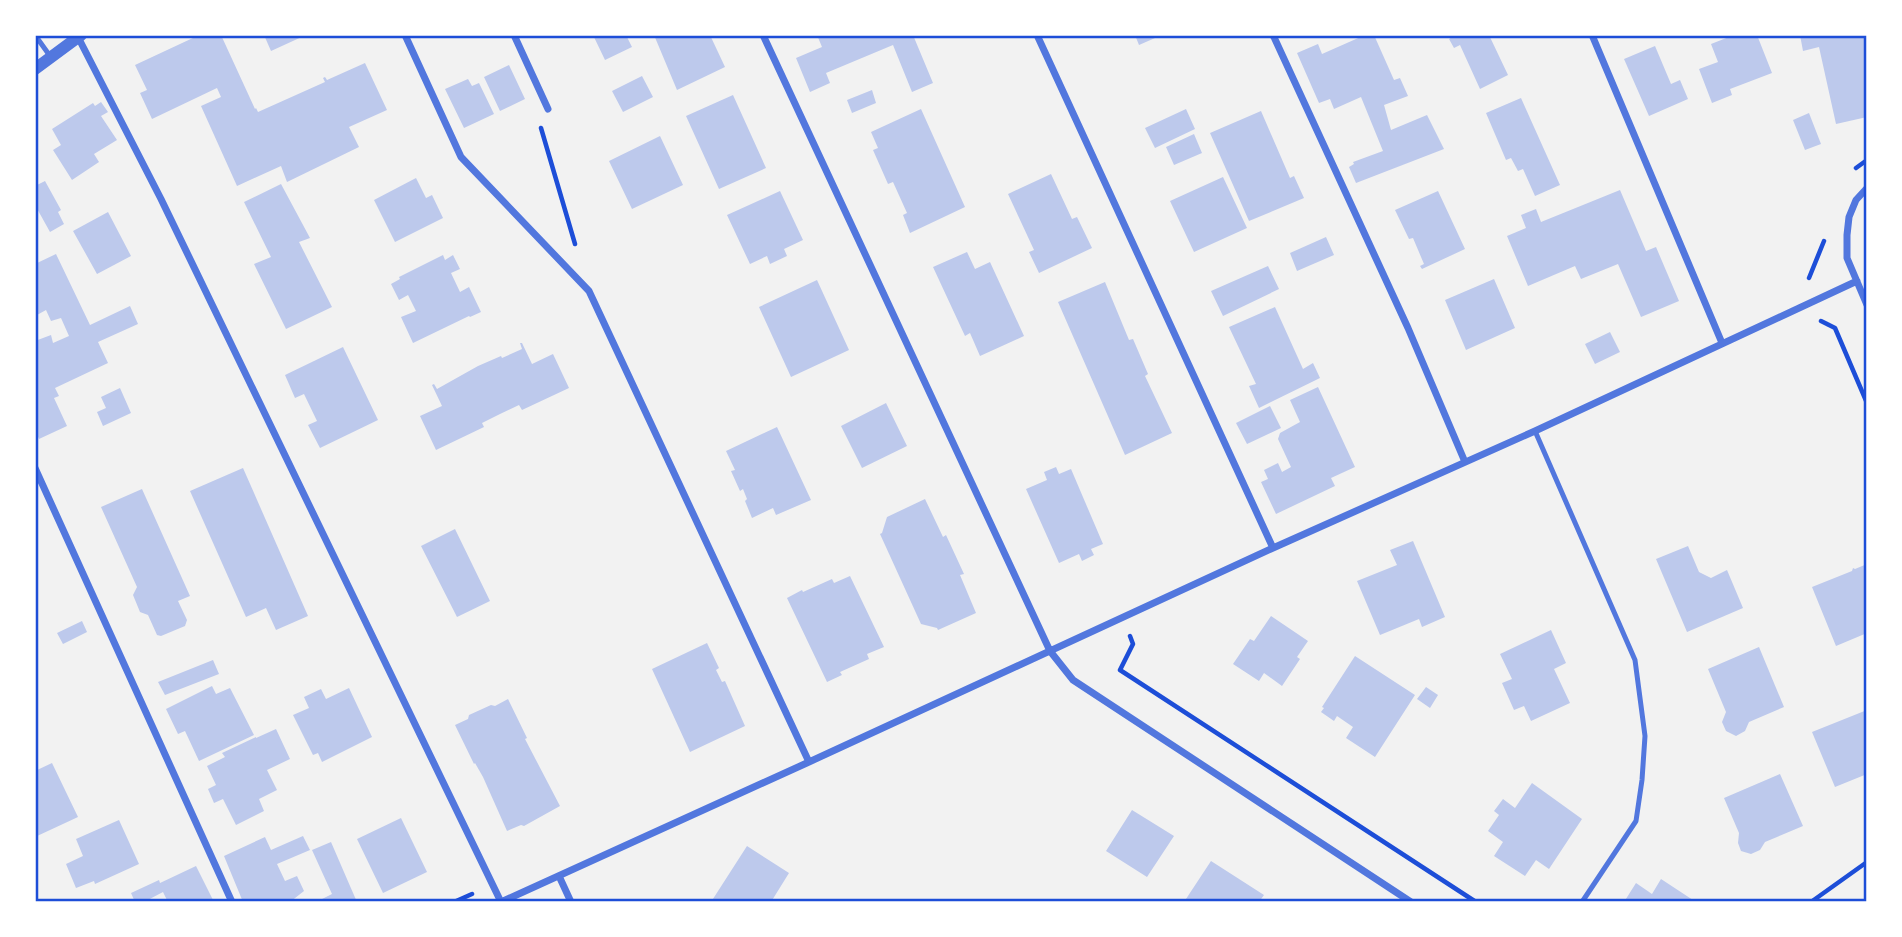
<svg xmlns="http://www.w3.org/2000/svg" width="1902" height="937" viewBox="0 0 1902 937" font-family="Georgia,serif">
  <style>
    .building { fill: #bdc9ec }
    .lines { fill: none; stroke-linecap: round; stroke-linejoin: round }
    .path { stroke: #1d4ed8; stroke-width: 4.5 }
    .service { stroke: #5277de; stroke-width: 5 }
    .minor { stroke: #5277de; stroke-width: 7 }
    .tertiary { stroke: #5277de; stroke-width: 12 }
    .neatline { fill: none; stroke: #1d4ed8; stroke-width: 2.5 }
  </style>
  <rect width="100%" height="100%" fill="#f2f2f2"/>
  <path class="building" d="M194 35H221L255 109 256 108 258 112 325 82 323 78 325 77 327 80 365 63 387 110 349 127 359 147 287 182 281 166 237 186 201 106 221 97 217 88 152 119 140 93 147 90 135 65 195 37Z
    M264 35H306L271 51Z
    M593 35H626L632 47 605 60Z
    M654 35H710L725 67 677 90Z
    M817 35H913L933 83 912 92 893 45 826 73 830 83 810 92 796 58 822 47Z
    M1135 35H1162L1139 45Z
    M1365 35H1374L1394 80 1400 78 1408 96 1384 105 1391 130 1427 115 1444 149 1356 183 1349 167 1354 164 1353 162 1383 151 1361 97 1334 109 1330 99 1319 103 1297 53 1318 44 1322 54Z
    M1455 35H1489L1508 75 1480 89 1460 45 1454 48 1449 39Z
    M1734 35H1757L1772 73 1730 89 1732 95 1712 103 1699 69 1718 62 1711 44Z
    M1800 35H1843V38L1867 35V117L1836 124 1819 47 1803 51Z
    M1655 46 1671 84 1680 80 1688 99 1649 116 1624 59Z
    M509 65 525 99 500 111 484 77Z
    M642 76 653 97 623 112 612 91Z
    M468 79 472 86 479 83 494 114 464 128 445 89Z
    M872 90 876 103 852 113 847 100Z
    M733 95 766 168 719 189 686 116Z
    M1521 98 1560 185 1535 196 1523 169 1518 171 1511 158 1506 160 1486 113Z
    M101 102 108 112 101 116 117 140 94 154 99 162 72 180 53 150 61 145 52 129 93 103 95 106Z
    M921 109 965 207 910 233 903 215 907 213 893 182 888 184 873 150 878 148 871 132Z
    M1186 109 1195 129 1155 148 1145 128Z
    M1261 111 1290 178 1294 176 1304 198 1249 221 1210 133Z
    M1809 113 1821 144 1805 150 1793 120Z
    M1194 134 1202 153 1174 165 1166 147Z
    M660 136 683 185 632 209 609 161Z
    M1051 174 1072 219 1077 217 1092 248 1039 273 1029 252 1034 250 1008 194Z
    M1223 177 1247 228 1194 252 1170 201Z
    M416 178 426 198 432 195 443 218 395 242 374 200Z
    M45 181 61 210 58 212 64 224 50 232 35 205V186Z
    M281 184 310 238 299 242 332 307 286 329 254 264 271 257 244 202Z
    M1620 190 1646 251 1656 247 1679 301 1641 317 1618 264 1581 279 1575 266 1528 286 1507 236 1526 228 1521 215 1536 209 1541 222Z
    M780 191 803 240 784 249 787 256 770 264 767 256 750 264 727 215Z
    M1438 191 1465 249 1422 269 1420 266 1424 264 1413 238 1409 239 1395 210Z
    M108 212 131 256 97 274 73 231Z
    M1326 237 1334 255 1297 271 1290 253Z
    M967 252 975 269 990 262 1024 336 980 356 970 333 965 336 933 267Z
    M56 254 90 325 130 306 138 324 98 342 108 363 55 388 59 396 54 398 67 426 39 439 35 430V341L51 335 53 343 69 336 61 318 51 321 46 310 37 315 35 312V264Z
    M443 255 445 260 453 255 460 269 451 273 460 292 469 287 481 312 470 317 469 316 413 343 401 317 416 311 408 295 399 300 391 284 400 279 399 277Z
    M1268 266 1279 289 1223 316 1211 291Z
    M1494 279 1515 328 1466 350 1445 300Z
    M817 280 849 350 791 377 759 307Z
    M1105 282 1129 340 1133 339 1148 374 1145 376 1172 433 1125 455 1058 302Z
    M1275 307 1303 369 1313 363 1320 378 1259 408 1249 386 1256 384 1229 327Z
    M1610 332 1620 352 1595 364 1585 344Z
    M520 343H522L532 364 553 354 569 388 522 410 519 405 500 414 482 423 484 427 436 450 420 416 442 406 432 385 434 384 437 389 478 366 501 356 502 358 522 349Z
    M343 347 378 420 320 448 308 425 317 421 304 394 295 398 285 375Z
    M1318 387 1355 467 1331 478 1335 486 1276 514 1261 482 1268 479 1264 470 1278 463 1282 472 1291 467 1278 439 1280 433 1300 422 1290 400Z
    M120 388 131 413 103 426 97 412 106 408 101 397Z
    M886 403 907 446 862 468 841 426Z
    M1270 406 1281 428 1247 444 1236 423Z
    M777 427 811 500 776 515 773 508 752 518 745 501 747 499 743 489 740 491 731 471 735 470 726 451Z
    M1056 467 1059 474 1071 469 1103 544 1091 549 1094 555 1082 561 1079 554 1059 563 1026 489 1047 480 1044 472Z
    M243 468 308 616 276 630 266 608 246 617 190 491Z
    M142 489 190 596 178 601 187 620 185 626 161 636 157 635 148 615 140 612 133 595 137 587 101 507Z
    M925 499 943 537 946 535 964 574 960 575 976 613 938 630 937 628 921 624 880 534 882 533 887 517Z
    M455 529 490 601 457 617 421 546Z
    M1413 541 1445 617 1422 627 1419 619 1380 635 1357 581 1397 565 1390 550Z
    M1688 546 1699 572 1711 578 1727 570 1743 608 1687 632 1656 559Z
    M1867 564V633L1836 646 1812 587 1852 571 1853 568 1855 569Z
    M850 576 884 647 867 654 869 659 840 672 842 675 827 682 787 598 802 590 803 592 832 579 834 583Z
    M1271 616 1308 641 1297 657 1300 659 1282 686 1264 673 1259 681 1233 664 1250 639 1254 641Z
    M82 621 87 632 63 644 57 633Z
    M1551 630 1566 663 1554 669 1570 703 1531 721 1524 706 1514 710 1502 683 1512 679 1500 654Z
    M707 643 719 668 716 670 722 682 725 681 745 726 690 752 652 669Z
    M1759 647 1784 707 1749 722 1745 731 1736 736 1726 731 1722 722 1726 712 1708 669Z
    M1355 656 1415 695 1375 757 1346 738 1353 727 1337 716 1334 721 1321 712 1324 708 1322 707Z
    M213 660 219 674 165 695 158 682Z
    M212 686 216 694 230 688 254 735 199 761 185 731 178 734 166 709Z
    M1426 687 1438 695 1430 708 1417 699Z
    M349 688 372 737 322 762 318 753 313 755 293 715 309 708 304 697 321 689 326 699Z
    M508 699 527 738 525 739 560 806 524 826 521 825 507 831 483 777 475 763 474 764 455 725 468 719 469 715 491 705 495 706Z
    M1867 710V774L1835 787 1812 732Z
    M276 729 290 759 267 770 277 790 259 799 264 811 236 825 223 799 214 803 208 789 216 785 207 766 225 757 222 753 256 737V738Z
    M52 763 78 817 35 837V771Z
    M1780 774 1803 826 1765 842 1760 850 1751 854 1741 851 1738 843 1739 833 1724 798Z
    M1532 783 1582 819 1549 869 1536 860 1525 876 1494 856 1503 842 1488 831 1499 815 1494 811 1503 799 1515 808Z
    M1132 810 1174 836 1147 877 1106 851Z
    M401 818 427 872 383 893 357 839Z
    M119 820 139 864 95 884 94 881 76 888 66 864 83 856 76 839Z
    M303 836 310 850 277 864 285 881 297 876 304 891 290 902H256L254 899 243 902 224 856 265 837 271 850Z
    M331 842 350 886 357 902H323L322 899 332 894 312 850Z
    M747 846 789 873 771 902H711Z
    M1211 861 1264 895 1259 902H1184Z
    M196 866 214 902H168L163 892 144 902H135L131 893 159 880 160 883Z
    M1661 879 1696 902H1624L1636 883 1652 894Z"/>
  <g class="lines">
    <path class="path" d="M541 128 575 244
      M1856 168 1867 160
      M1809 278 1824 241
      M1821 321 1835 328 1867 403
      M1130 636 1133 644 1120 670 1476 902
      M454 902 472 894
      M1811 902 1867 862"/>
    <path class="service" d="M35 35 50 56
      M1535 431 1635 660 1645 736 1642 780 1636 821 1582 902"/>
    <path class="minor" d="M405 35 461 157 589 291 809 762
      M514 35 548 109
      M763 35 1050 651 1073 680 1411 902
      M1037 35 1273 548
      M1273 35 1408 328 1465 462
      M1592 35 1722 343
      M78 37 161 199 501 902
      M1867 188 1856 200 1849 217 1847 235V258L1867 305
      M35 468 232 902
      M559 876 571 902
      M501 902 809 762 1273 548 1535 431 1857 281"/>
    <path class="tertiary" d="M35 69 81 35"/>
  </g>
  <rect width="1902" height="937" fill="none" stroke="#ffffff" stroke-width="74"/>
  <rect x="37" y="37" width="1828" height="863" class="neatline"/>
</svg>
